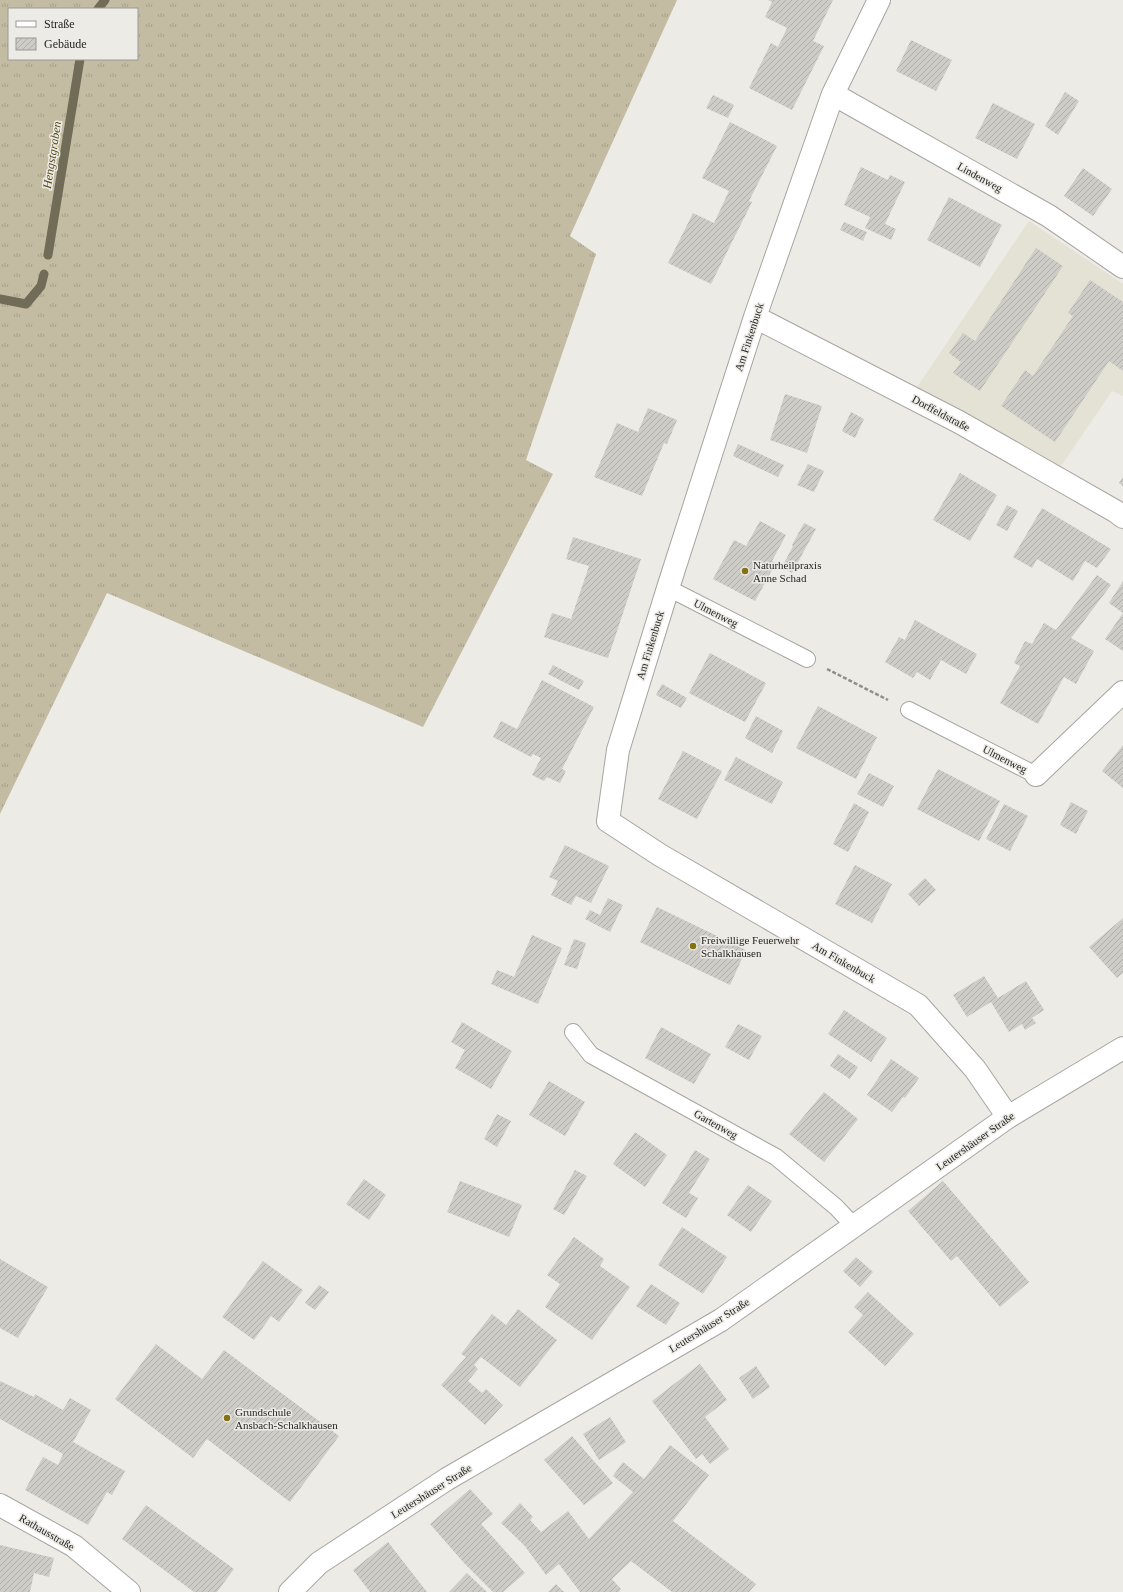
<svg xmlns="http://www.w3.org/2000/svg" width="1123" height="1592" viewBox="0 0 1123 1592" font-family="Georgia,serif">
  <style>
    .built { fill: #e4e1d5 }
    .grass { fill: url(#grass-tufts); fill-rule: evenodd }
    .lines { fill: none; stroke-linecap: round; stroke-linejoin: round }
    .stream { stroke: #716c58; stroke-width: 9 }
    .building { fill: url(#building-hatch) }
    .lane-casing { stroke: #a7a5a0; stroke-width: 18 }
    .street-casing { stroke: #a7a5a0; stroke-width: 24 }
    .secondary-casing { stroke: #a7a5a0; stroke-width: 24 }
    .path { stroke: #908f8c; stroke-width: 2.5; stroke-dasharray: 4 2; stroke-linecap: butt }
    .lane { stroke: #fff; stroke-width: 16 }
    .street { stroke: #fff; stroke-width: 22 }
    .secondary { stroke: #fff; stroke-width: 22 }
    .poi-dot { fill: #847111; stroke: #ecebe6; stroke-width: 1.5 }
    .labels { text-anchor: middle; stroke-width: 3; stroke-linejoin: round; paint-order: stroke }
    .street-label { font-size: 11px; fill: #1e1e1c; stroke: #ecebe6 }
    .poi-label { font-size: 11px; fill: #1e1e1c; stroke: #ecebe6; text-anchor: start }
    .water-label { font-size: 12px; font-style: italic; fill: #564a17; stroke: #ecebe6 }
  </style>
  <defs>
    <pattern id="grass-tufts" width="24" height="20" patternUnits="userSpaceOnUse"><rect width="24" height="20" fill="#c3bca2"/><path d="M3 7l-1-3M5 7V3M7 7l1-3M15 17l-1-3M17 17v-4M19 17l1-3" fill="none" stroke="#a7a18b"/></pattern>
    <pattern id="building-hatch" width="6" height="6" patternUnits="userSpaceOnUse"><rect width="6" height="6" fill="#cdccc7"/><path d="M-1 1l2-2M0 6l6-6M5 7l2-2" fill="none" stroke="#b0afaa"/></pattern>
  </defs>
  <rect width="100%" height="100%" fill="#ecebe6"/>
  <path class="built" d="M1029 221 1123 284V396L1112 391 1059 469 915 390Z"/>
  <path class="grass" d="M0 0H677L570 236 596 254 526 460 553 474 423 727 107 593 0 814ZM9 9H137V59H9Z"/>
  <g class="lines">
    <path class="stream" d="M98 9 105 0
      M48 255 80 59
      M0 299 26 304 41 286 44 274"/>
  </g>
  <path class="building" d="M768 0H833L813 41 824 46 792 110 749 88 771 43 778 47 787 28 765 17 772 2Z
    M911 40 952 60 936 91 896 71Z
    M1065 92 1079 101 1058 135 1045 126Z
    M713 95 734 105 728 118 706 108Z
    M993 103 1035 124 1017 159 975 138Z
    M730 122 777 146 749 201 752 202 711 284 668 263 693 213 714 223 729 191 702 178Z
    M861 167 888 180 890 175 905 182 885 224 896 229 891 240 865 228 870 217 844 205Z
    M1083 168 1112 189 1093 216 1064 196Z
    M949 197 1002 225 980 267 927 240Z
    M844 222 867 232 863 241 840 230Z
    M1036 248 1063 266 980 391 953 373 961 362 949 353 963 333 975 341Z
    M1090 280 1123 302V371L1109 361 1055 442 1001 406 1025 370 1033 376 1073 316 1068 313Z
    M785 394 822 406 807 453 770 440Z
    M648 408 677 420 667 444 664 443 642 496 594 477 617 423 638 432Z
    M851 412 864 419 855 438 842 431Z
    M738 444 784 465 778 477 733 456Z
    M808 464 824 471 814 492 797 485Z
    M960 473 997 495 970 541 933 520Z
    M1123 477V486L1119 483Z
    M1007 505 1018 511 1007 531 996 525Z
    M1042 508 1111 549 1097 568 1085 561 1073 581 1037 559 1032 568 1013 557Z
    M760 521 786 535 772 561 776 563 755 601 713 579 734 540 746 546Z
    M804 523 816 529 792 573 782 567 793 546 792 545Z
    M573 537 641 559 608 658 544 637 552 613 571 619 589 566 566 559Z
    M1097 575 1111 585 1071 638 1094 651 1076 684 1064 677 1038 724 1000 703 1020 666 1014 663 1025 641 1032 644 1044 623 1056 630Z
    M1123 581V651L1105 639 1123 613 1109 603Z
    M915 620 977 654 966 674 941 660 930 680 917 672 913 678 885 662 899 637 905 640Z
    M710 653 766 683 745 722 689 693Z
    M553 665 584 681 579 690 548 674Z
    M542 680 594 707 562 769 566 771 560 783 547 777 544 781 532 775 541 758 533 754 531 757 493 737 501 721 517 729Z
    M662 684 687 698 681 708 656 695Z
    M818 706 877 737 856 779 796 748Z
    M756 716 783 731 772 753 745 738Z
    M1123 745V788L1102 771Z
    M683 751 722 771 697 819 658 799Z
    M736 757 783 782 772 804 724 780Z
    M938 769 1000 801 979 841 917 809Z
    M869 773 894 786 883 807 857 794Z
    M1071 802 1088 811 1076 834 1060 825Z
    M854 803 869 812 848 852 833 844Z
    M1004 804 1028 816 1010 851 986 839Z
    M565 845 609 866 591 903 576 896 571 905 551 895 558 881 549 877Z
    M855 865 892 884 872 923 835 904Z
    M925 878 936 890 919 906 908 894Z
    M608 898 623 905 610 932 585 919 590 910 600 915Z
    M657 907 746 950 730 985 640 942Z
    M1123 918V973L1117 978 1089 947Z
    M532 935 562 948 538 1004 491 984 497 970 514 977Z
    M574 939 586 943 577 969 564 965Z
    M984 976 998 998 1026 981 1044 1010 1032 1018 1036 1023 1025 1030 1022 1024 1009 1032 991 1002 967 1017 953 995Z
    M844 1010 887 1038 871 1062 828 1034Z
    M462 1022 512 1051 491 1089 455 1068 465 1050 451 1042Z
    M738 1024 762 1036 749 1060 725 1047Z
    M661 1027 711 1054 694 1084 645 1058Z
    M838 1054 858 1067 850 1079 830 1066Z
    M891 1059 919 1078 905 1098 903 1097 892 1112 867 1095Z
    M549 1081 585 1102 565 1136 529 1115Z
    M824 1092 858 1119 824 1162 789 1134Z
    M497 1114 511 1121 497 1147 484 1139Z
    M635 1132 667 1155 645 1187 613 1164Z
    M695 1150 710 1159 689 1193 698 1198 686 1218 662 1203Z
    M575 1170 587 1176 564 1215 553 1209Z
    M364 1179 386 1195 369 1220 346 1204Z
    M460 1181 522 1205 509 1237 447 1212Z
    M943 1181 1029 1282 1000 1307 957 1256 951 1261 908 1211Z
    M748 1185 772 1201 751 1232 727 1215Z
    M682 1227 727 1257 703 1294 658 1265Z
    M574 1237 604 1259 600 1266 630 1287 592 1340 545 1307 560 1284 547 1275Z
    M856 1257 873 1272 860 1287 843 1271Z
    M0 1259 48 1287 18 1338 0 1328Z
    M263 1261 303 1290 279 1322 271 1316 254 1340 222 1317Z
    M651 1284 680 1303 666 1325 636 1306Z
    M319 1285 329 1292 315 1310 305 1303Z
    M868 1292 914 1334 885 1366 848 1332 863 1315 854 1307Z
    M518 1309 557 1340 520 1387 481 1357 474 1365 478 1369 468 1381 482 1393 486 1389 503 1405 485 1425 441 1385 466 1357 461 1354 492 1314 506 1325Z
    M156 1344 202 1379 224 1350 339 1436 290 1502 207 1439 193 1458 115 1399Z
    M700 1364 727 1400 705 1417 729 1449 710 1464 702 1454 696 1459 652 1401Z
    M756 1366 770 1387 753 1399 739 1378Z
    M0 1381 34 1397 35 1394 63 1410 70 1398 91 1410 73 1442 125 1471 112 1495 107 1492 88 1525 25 1490 43 1457 58 1465 63 1454 0 1419Z
    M610 1417 626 1442 599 1460 583 1434Z
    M572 1436 613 1483 584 1505 544 1460Z
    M670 1445 709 1475 673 1521 756 1584 749 1592H672L631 1561 612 1579 621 1589 619 1592H580L559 1564 546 1575 524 1545 501 1523 520 1503 533 1517 530 1520 541 1532 568 1511 589 1539 633 1492 613 1476 623 1462 644 1479Z
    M470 1489 493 1514 481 1524 525 1573 503 1592H493L464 1563 430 1524Z
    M146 1505 234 1569 217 1592H194L122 1539Z
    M388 1542 427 1592H370L353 1570Z
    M0 1545 54 1558 49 1577 34 1573 30 1592H0Z
    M467 1573 487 1592H449Z
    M556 1584 564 1592H548Z"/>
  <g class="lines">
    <g class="lane-casing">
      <path id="lane" d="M668 588 807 659
        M909 710 1036 775
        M573 1032 591 1055 776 1157 836 1207 854 1226"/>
    </g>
    <g class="street-casing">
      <path id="street" d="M879 0 833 94 755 317 668 588 618 750 608 821 660 855 918 1005 975 1069 1008 1117
        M833 94 1049 216 1123 267
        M755 317 959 422 1115 511 1123 517
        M1036 775 1123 692
        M0 1505 74 1546 129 1592"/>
    </g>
    <g class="secondary-casing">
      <path id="secondary" d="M290 1592 319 1563 447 1479 721 1320 1008 1117 1123 1048"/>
    </g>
    <path class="path" d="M827 669 888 700"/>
    <use href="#lane" class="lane"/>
    <use href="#street" class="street"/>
    <use href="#secondary" class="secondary"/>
  </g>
  <g class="poi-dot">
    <circle cx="745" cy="571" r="4"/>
    <circle cx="693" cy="946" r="4"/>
    <circle cx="227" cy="1418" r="4"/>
  </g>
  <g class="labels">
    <g class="street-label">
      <text transform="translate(980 177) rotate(29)" y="4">Lindenweg</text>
      <text transform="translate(749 337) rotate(-72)" y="4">Am Finkenbuck</text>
      <text transform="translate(941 413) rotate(28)" y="4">Dorffeldstraße</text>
      <text transform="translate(716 613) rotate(27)" y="4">Ulmenweg</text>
      <text transform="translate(650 645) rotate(-73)" y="4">Am Finkenbuck</text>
      <text transform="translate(1005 759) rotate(27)" y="4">Ulmenweg</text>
      <text transform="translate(844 962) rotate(30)" y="4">Am Finkenbuck</text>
      <text transform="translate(716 1124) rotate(29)" y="4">Gartenweg</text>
      <text transform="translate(975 1141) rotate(-35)" y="4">Leutershäuser Straße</text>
      <text transform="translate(709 1325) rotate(-32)" y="4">Leutershäuser Straße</text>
      <text transform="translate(431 1491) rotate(-32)" y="4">Leutershäuser Straße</text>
      <text transform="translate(47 1532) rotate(30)" y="4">Rathausstraße</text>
    </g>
    <g class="poi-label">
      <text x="753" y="569">Naturheilpraxis<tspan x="753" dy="13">Anne Schad</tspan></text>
      <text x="701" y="944">Freiwillige Feuerwehr<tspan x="701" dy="13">Schalkhausen</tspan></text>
      <text x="235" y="1416">Grundschule<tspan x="235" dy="13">Ansbach-Schalkhausen</tspan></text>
    </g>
    <g class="water-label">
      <text transform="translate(52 155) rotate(-81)" y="4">Hengstgraben</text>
    </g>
  </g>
  <rect x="8" y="8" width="130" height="52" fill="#ecebe6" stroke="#9a9995"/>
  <rect x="16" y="21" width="20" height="6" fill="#ffffff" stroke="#9a9995"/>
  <text x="44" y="28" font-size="12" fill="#1e1e1c">Straße</text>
  <rect x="16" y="38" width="20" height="12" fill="url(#building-hatch)" stroke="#9a9995"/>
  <text x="44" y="48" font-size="12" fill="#1e1e1c">Gebäude</text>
</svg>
